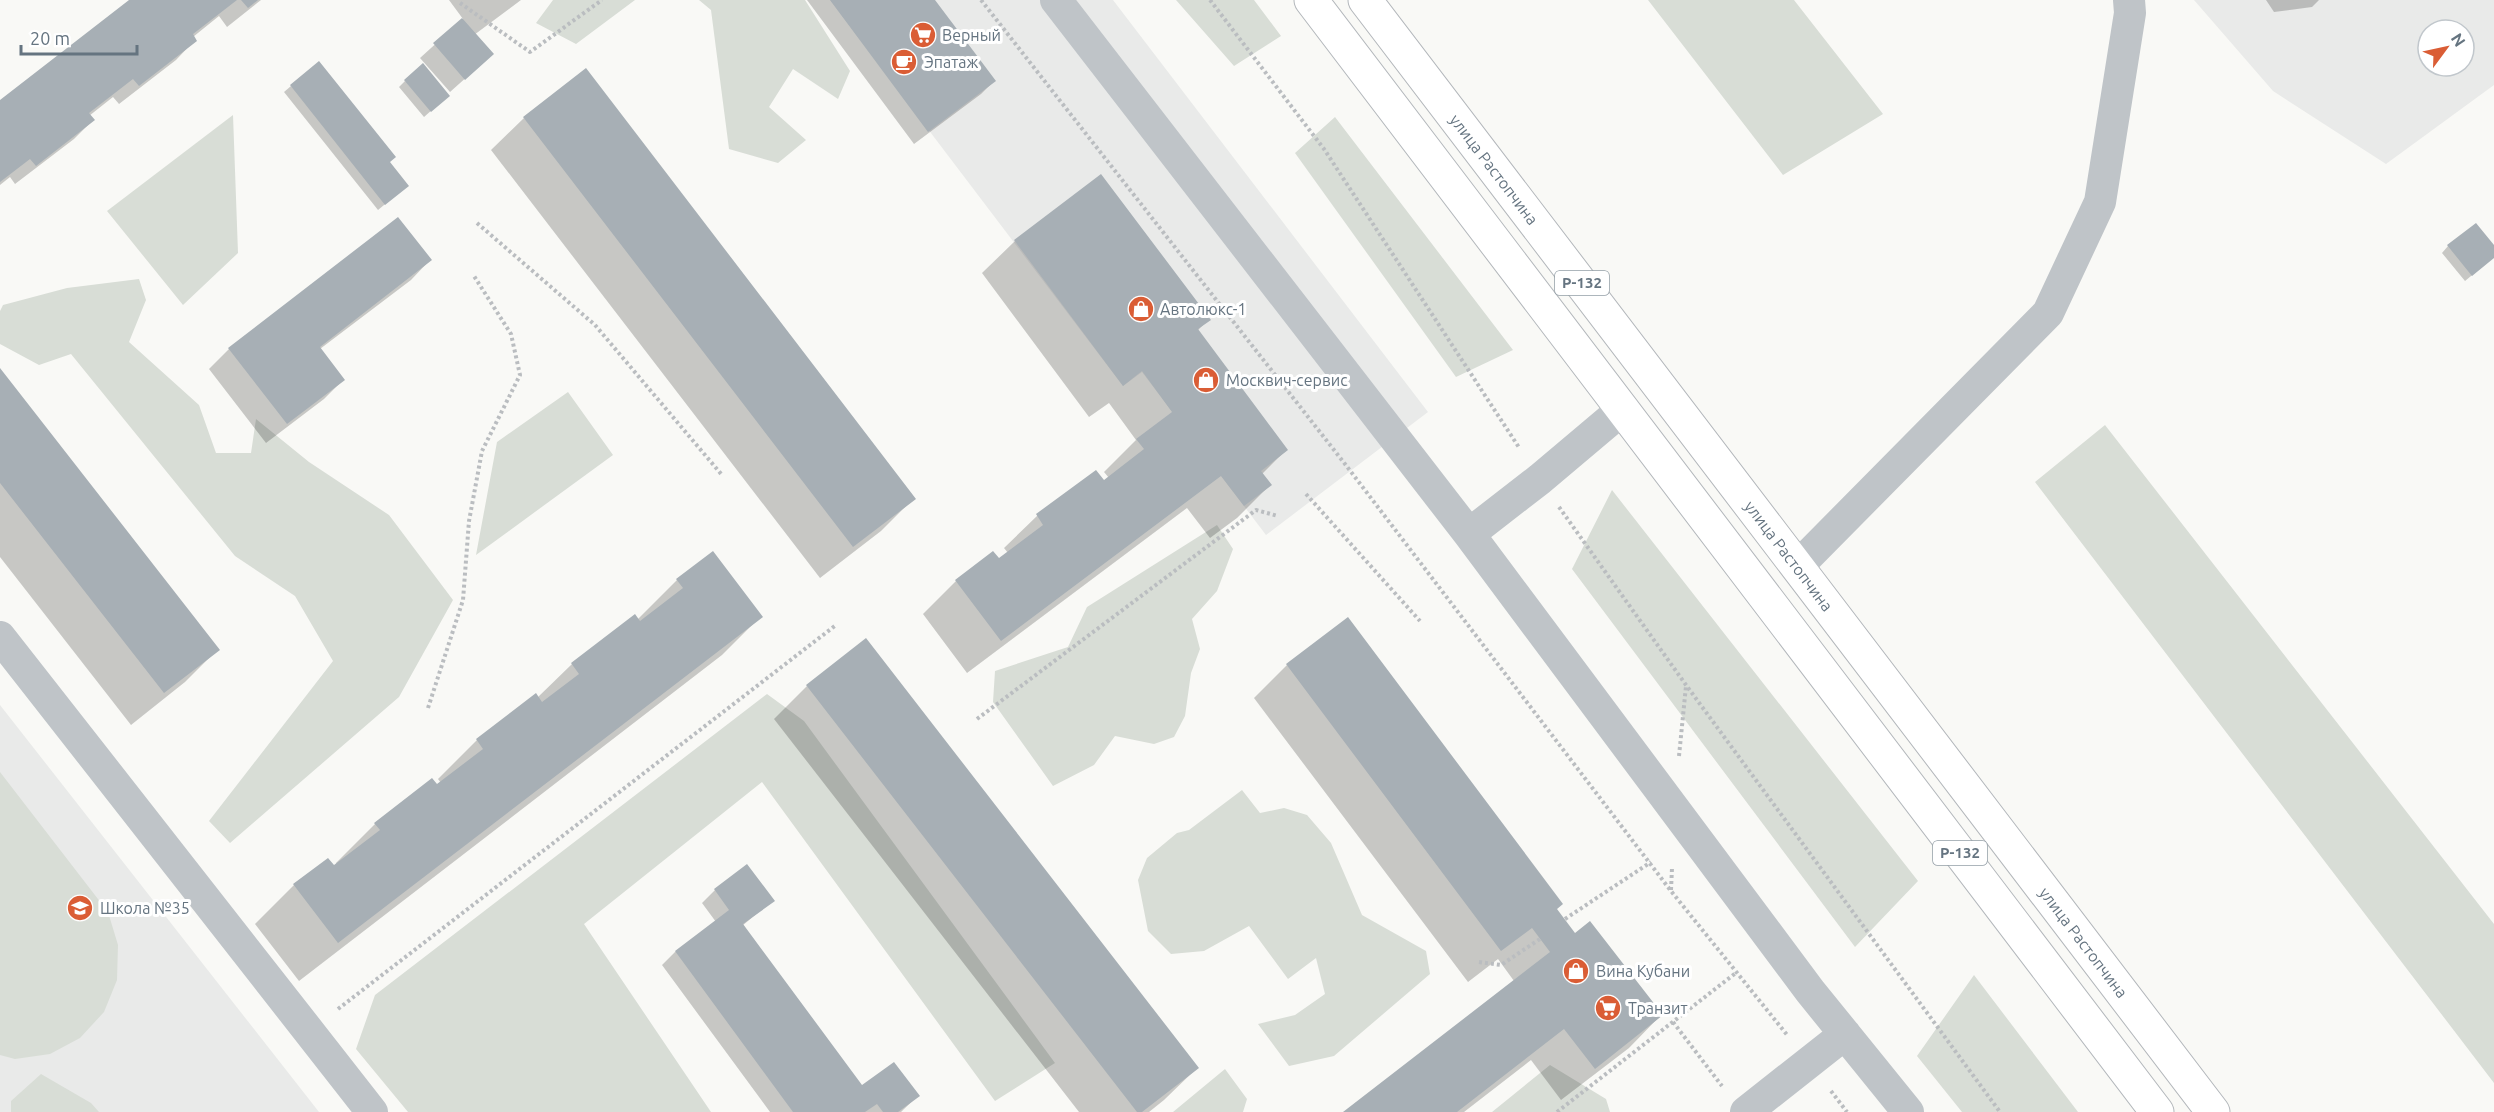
<svg xmlns="http://www.w3.org/2000/svg" width="2494" height="1112" viewBox="0 0 2494 1112" font-family="Ubuntu,sans-serif">
  <style>
    .built { fill: #e9eae9; fill-rule: evenodd }
    .green { fill: #d8ddd6 }
    .shadow { fill: #0003 }
    .building { fill: #a7afb5 }
    .lines { fill: none; stroke-linecap: round; stroke-linejoin: round }
    .trunk-casing { stroke: #b3b7bb; stroke-width: 35 }
    .path { stroke: #babdc0; stroke-width: 4; stroke-dasharray: 3 3; stroke-linecap: butt }
    .minor { stroke: #bfc4c8; stroke-width: 32 }
    .trunk { stroke: #fff; stroke-width: 33 }
    .labels { text-anchor: middle; stroke-width: 6; stroke-linejoin: round; paint-order: stroke }
    .shield { fill: #fff; stroke: #939ea6; stroke-width: 1.5 }
    .shield-label { font-size: 15px; font-weight: bold; fill: #657480 }
    .poi-label { font-size: 16px; fill: #657480; stroke: #fff; text-anchor: start }
    .street-label { font-size: 16px; fill: #657480; stroke: #fff }
  </style>
  <rect width="100%" height="100%" fill="#f9f9f6"/>
  <path class="built" d="M830 0H1113L1428 412 1266 535 1142 372 1123 386Z
    M2194 0H2494V85L2386 164 2273 91ZM2428 30H2464V66H2428Z
    M0 705 319 1112H0Z"/>
  <path class="green" d="M553 0H635L576 44 536 23Z
    M699 0H805L850 71 838 99 793 69 769 107 806 140 778 163 729 149 711 10Z
    M1176 0H1254L1281 36 1234 66Z
    M1648 0H1794L1883 114 1783 175Z
    M233 115 238 253 183 305 107 211Z
    M1335 117 1513 350 1456 377 1295 153Z
    M139 279 146 300 129 342 199 405 216 453H251L256 419 309 462 389 515 453 600 399 697 230 843 209 821 333 661 295 596 235 556 71 354 39 365 0 344V311L3 305 67 288Z
    M568 392 613 455 476 555 497 442Z
    M2105 425 2494 924V1083L2035 482Z
    M1612 490 1918 881 1855 947 1572 569Z
    M1217 525 1233 549 1217 591 1192 619 1200 649 1191 673 1185 716 1174 737 1154 744 1115 736 1094 765 1053 786 993 702 995 671 1068 647 1087 607Z
    M767 694 804 721 1055 1063 995 1101 762 782 584 924 711 1112H408L356 1049 375 995Z
    M0 772 108 912 118 945 117 980 104 1012 80 1038 50 1054 15 1059 0 1055Z
    M1242 790 1260 813 1284 808 1307 815 1331 843 1362 915 1426 951 1430 974 1334 1056 1289 1066 1258 1024 1295 1015 1325 994 1316 958 1288 979 1249 926 1204 951 1171 954 1148 931 1138 880 1147 858 1177 833 1189 830Z
    M1974 975 2078 1112H1962L1917 1056Z
    M1550 1065 1606 1099 1610 1112H1492Z
    M1225 1069 1247 1099 1243 1112H1173Z
    M41 1074 91 1103 99 1112H11V1101Z"/>
  <path class="shadow" d="M131 0H261L227 27 219 16 193 37 195 40 176 60 119 104 113 97 89 116 93 120 74 139 15 184 10 177 0 185V102Z
    M449 0H521L474 35 478 67 450 92 420 58 463 19Z
    M807 0H933L994 81 981 94 914 144Z
    M2266 0H2319L2312 7 2274 12Z
    M405 81 441 102 424 117 399 87Z
    M291 86 388 162 407 186 378 210 284 92Z
    M524 118 914 498 881 531 820 578 491 150Z
    M1101 176 1209 319 1197 331 1286 450 1262 474 1270 485 1237 518 1210 538 1187 508 967 673 923 614 956 581 993 553 999 560 1008 553 1004 548 1037 516 1096 472 1104 482 1109 478 1104 472 1136 440 1109 403 1089 417 982 273 1015 241Z
    M398 219 430 260 411 280 320 349 343 380 324 399 266 443 209 369 229 349Z
    M2448 246 2494 248V257L2465 281 2442 253Z
    M0 371 218 649 185 682 131 725 0 557Z
    M677 580 761 616 722 655 299 981 255 924 294 885 337 865 336 863 375 824 441 783 438 779 477 740 537 698 572 664 634 616 637 620Z
    M1287 665 1555 910 1575 935 1661 1015 1629 1048 1561 1100 1531 1060 1464 1112H1345L1514 981 1498 959 1468 982 1254 698Z
    M807 686 1197 1068 1164 1100 1149 1112H1079L774 719Z
    M715 890 773 900 742 926 862 1088 918 1096 904 1109 901 1112H770L662 965 675 952 716 922 702 903Z"/>
  <path class="building" d="M129 0H237L193 34 197 41 139 86 133 79 89 113 95 120 36 166 30 159 0 182V100Z
    M241 0H258L248 8Z
    M830 0H935L996 81 928 132Z
    M462 18 494 54 465 80 433 43Z
    M319 61 396 157 390 162 409 186 385 205 290 85Z
    M423 63 450 96 431 112 404 80Z
    M586 68 916 499 853 547 523 117Z
    M1101 174 1211 320 1198 329 1288 450 1261 471 1272 485 1244 506 1221 476 1001 641 955 580 993 551 999 558 1043 525 1036 514 1096 470 1104 480 1144 449 1136 439 1172 412 1142 371 1123 386 1014 240Z
    M398 217 432 260 320 347 345 380 287 424 228 348Z
    M2476 223 2494 245V258L2472 276 2447 245Z
    M0 368 220 650 164 693 0 483Z
    M713 551 763 617 338 943 293 884 328 858 334 865 380 830 374 823 432 778 437 784 483 749 476 739 536 693 542 702 579 674 571 663 635 614 640 621 683 588 676 579Z
    M1348 617 1563 904 1557 909 1575 933 1590 921 1663 1015 1595 1069 1564 1029 1457 1112H1343L1550 952 1532 928 1501 951 1286 664Z
    M866 638 1199 1068 1142 1112H1137L806 685Z
    M747 864 775 901 743 924 862 1085 894 1062 920 1096 898 1112H883L877 1104 865 1112H793L675 951 729 910 714 889Z"/>
  <g class="lines">
    <g class="trunk-casing">
      <g id="trunk">
        <path d="M1311 0 2157 1112"/>
        <path id="s1" d="M1365 0 2213 1112"/>
      </g>
    </g>
    <path class="path" d="M981 0 1345 464 1671 891 1788 1036
      M1210 0 1324 149 1520 449
      M460 3 530 52 602 0
      M477 223 595 325 722 475
      M1306 494 1420 621
      M1559 507 1686 685 2000 1112
      M428 708 463 600 469 521 482 451 520 375 511 334 474 276
      M977 719 1256 510 1278 516
      M1679 756 1686 686
      M1671 890 1672 868
      M1565 919 1651 862
      M1479 962 1501 965 1540 939
      M338 1009 836 625
      M1673 1022 1722 1086
      M1831 1091 1847 1112
      M1557 1112 1737 972"/>
    <path class="minor" d="M1056 0 1469 534 1810 991 1908 1112
      M1469 534 1540 479 1623 409
      M1797 567 2048 313 2100 202 2130 13 2129 0
      M0 637 372 1112
      M1746 1112 1845 1034"/>
    <use href="#trunk" class="trunk"/>
  </g>
  <defs>
    <g id="supermarket-disc" transform="scale(1.35)"><circle r="9.5" fill="#da5d35" stroke="#fff"/><path d="M-6-5.5h2.5l.6 2H6L4.5 2H-2.5L-4.4-4H-6ZM-1.5 3.2a1.3 1.3 0 1 0 .1 0ZM3 3.2a1.3 1.3 0 1 0 .1 0Z" fill="#fff"/></g>
    <g id="cafe-disc" transform="scale(1.35)"><circle r="9.5" fill="#da5d35" stroke="#fff"/><path d="M-5.5-4.5H6V0H3Q3 3.5 0 3.5H-2.5Q-5.5 3.5-5.5 0ZM3-3.2v2h1.7v-2ZM-6 4.5H4V6H-6Z" fill="#fff"/></g>
    <g id="shop-disc" transform="scale(1.35)"><circle r="9.5" fill="#da5d35" stroke="#fff"/><path d="M-5-2.5h2.3a2.7 3.5 0 0 1 5.4 0H5L5.5 6h-11ZM-1.5-2.5h3a1.5 2.3 0 0 0-3 0Z" fill="#fff"/></g>
    <g id="school-disc" transform="scale(1.35)"><circle r="9.5" fill="#da5d35" stroke="#fff"/><path d="M0-5L7-2L0 1L-7-2ZM-4 1L0 2.5L4 1V4Q0 6-4 4Z" fill="#fff"/></g>
  </defs>
  <g fill-rule="evenodd">
    <use href="#supermarket-disc" x="923" y="35"/>
    <use href="#cafe-disc" x="904" y="62"/>
    <use href="#shop-disc" x="1141" y="309"/>
    <use href="#shop-disc" x="1206" y="380"/>
    <use href="#school-disc" x="80" y="908"/>
    <use href="#shop-disc" x="1576" y="971"/>
    <use href="#supermarket-disc" x="1608" y="1008"/>
  </g>
  <g class="labels">
    <g class="shield">
      <rect x="1555" y="271" width="54" height="24" rx="4.5"/>
      <rect x="1933" y="841" width="54" height="24" rx="4.5"/>
    </g>
    <g class="shield-label">
      <text x="1582" y="288">Р-132</text>
      <text x="1960" y="858">Р-132</text>
    </g>
    <g class="poi-label">
      <text x="942" y="41">Верный</text>
      <text x="924" y="68">Эпатаж</text>
      <text x="1160" y="315">Автолюкс-1</text>
      <text x="1226" y="386">Москвич-сервис</text>
      <text x="100" y="914">Школа №35</text>
      <text x="1596" y="977">Вина Кубани</text>
      <text x="1628" y="1014">Транзит</text>
    </g>
    <g class="street-label">
      <text dy="6" stroke="none"><textPath href="#s1" startOffset="213">улица Растопчина</textPath></text>
      <text dy="6" stroke="none"><textPath href="#s1" startOffset="699">улица Растопчина</textPath></text>
      <text dy="6" stroke="none"><textPath href="#s1" startOffset="1185">улица Растопчина</textPath></text>
    </g>
  </g>
  <g transform="translate(2446 48) rotate(57)"><circle r="28" fill="#ffffff" stroke="#c1c7cc" stroke-width="1.5"/>
  <path d="M0-4.5L10 22L0 15L-10 22Z" fill="#da5d35"/>
  <text y="-9" font-size="16" font-weight="bold" text-anchor="middle" fill="#657480">N</text>
  </g>
  <path d="M21 45v9h116v-9" fill="none" stroke="#657480" stroke-width="3"/>
  <text x="30" y="45" font-size="18" fill="#657480" stroke="#ffffff" stroke-width="4.5" paint-order="stroke">20 m</text>
</svg>
